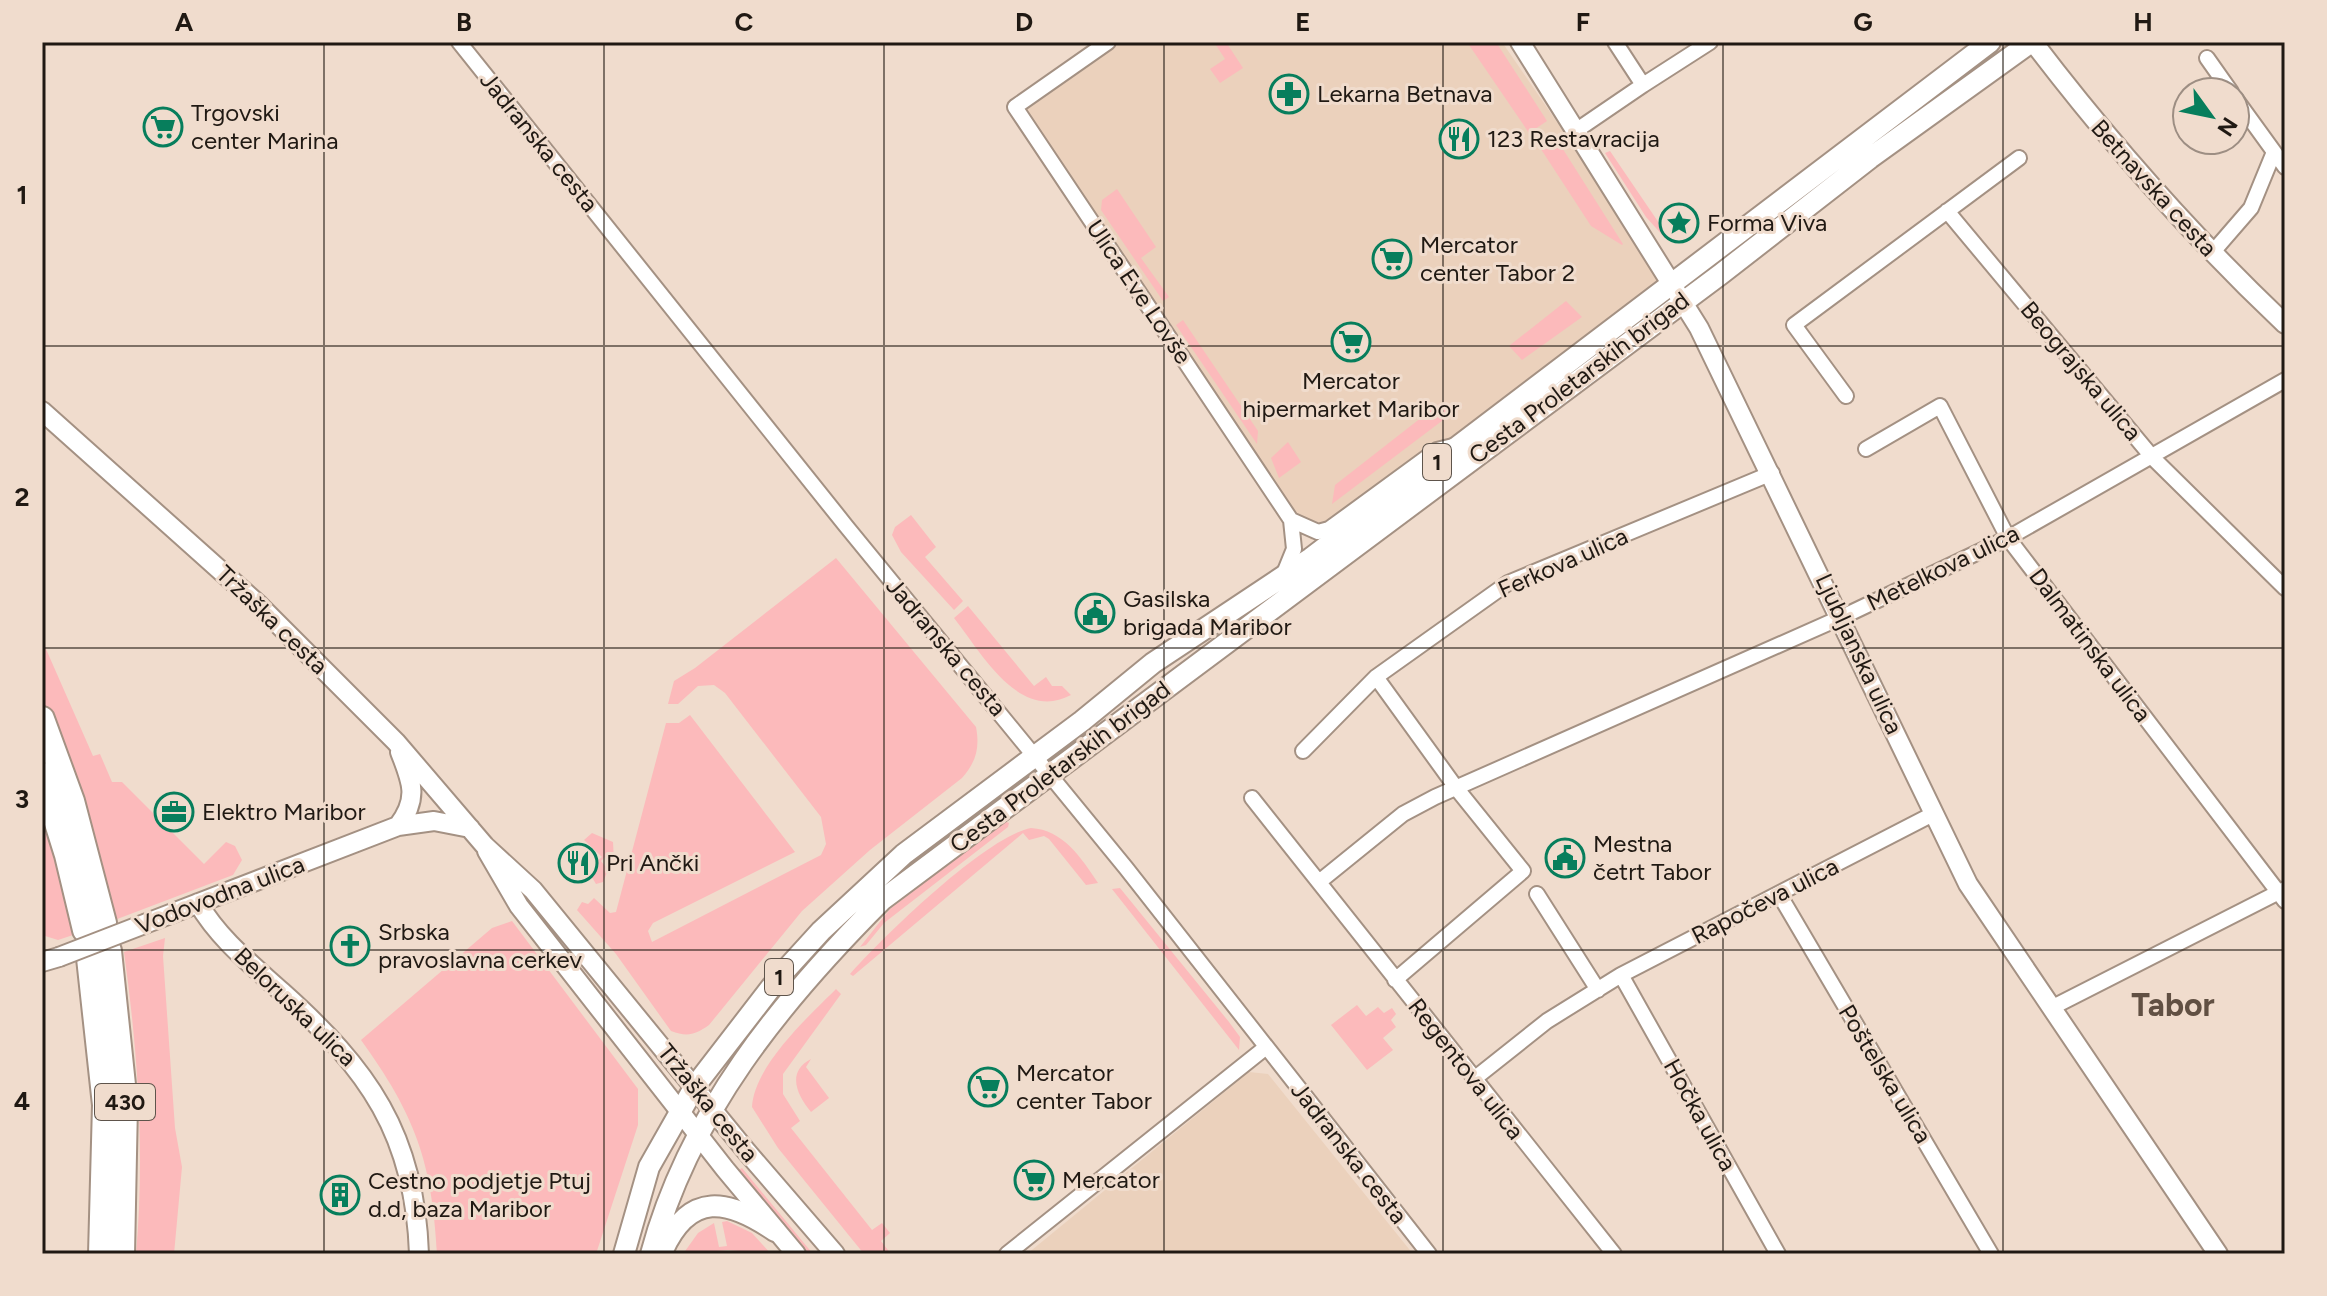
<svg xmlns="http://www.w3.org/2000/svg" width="2327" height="1296" viewBox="0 0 2327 1296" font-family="Figtree,sans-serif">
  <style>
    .built { fill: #ebd1bc }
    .green { fill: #fcbabb }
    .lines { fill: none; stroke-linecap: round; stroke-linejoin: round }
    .street-casing { stroke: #a49183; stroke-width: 18 }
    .secondary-casing { stroke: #a49183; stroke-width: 22 }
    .primary-casing { stroke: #a49183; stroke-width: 24 }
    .highway-casing { stroke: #a49183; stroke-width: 28 }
    .street { stroke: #fff; stroke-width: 14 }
    .secondary { stroke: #fff; stroke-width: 18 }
    .primary { stroke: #fff; stroke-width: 20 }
    .highway { stroke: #fff; stroke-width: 24 }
    .secondary-bridge-casing { stroke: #a49183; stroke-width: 22; stroke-linecap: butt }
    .secondary-bridge { stroke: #fff; stroke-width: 18 }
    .grid { fill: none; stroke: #201913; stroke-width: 2; stroke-opacity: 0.55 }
    .labels { text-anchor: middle; stroke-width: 6; stroke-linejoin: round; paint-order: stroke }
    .shield { fill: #f0dccd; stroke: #5e544b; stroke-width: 2 }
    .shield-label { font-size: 22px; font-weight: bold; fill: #201913 }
    .poi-label { font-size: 24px; fill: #201913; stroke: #f0dccd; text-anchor: start }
    .street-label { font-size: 24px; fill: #201913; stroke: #f0dccd }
    .district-label { font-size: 32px; font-weight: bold; fill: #615043; stroke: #f0dccd }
    .neatline { fill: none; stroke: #201913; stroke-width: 3 }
    .grid-label { font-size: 26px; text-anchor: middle; font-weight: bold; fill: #201913 }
  </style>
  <rect width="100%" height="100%" fill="#f0dccd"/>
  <path class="built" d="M1120 42H1502L1665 280 1311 540 1021 109Z
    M1249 1072 1268 1074 1413 1254H1027Z"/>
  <path class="green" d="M1214 42H1226L1243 68 1220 83 1210 69 1225 59Z
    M1467 42H1496L1547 121 1529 133Z
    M1554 135 1623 244 1622 245 1591 226 1537 143Z
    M1610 151 1661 226 1665 238 1646 217 1605 153Z
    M1117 189 1156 247 1141 258 1169 297 1163 301 1101 210 1102 200Z
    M1566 301 1582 317 1522 360 1509 346Z
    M1183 320 1258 431 1257 444 1176 325Z
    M1440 403 1463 405 1332 504 1335 485Z
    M1288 442 1301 462 1279 478 1271 458Z
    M911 515 936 547 925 557 963 601 954 610 901 552 892 535 895 527Z
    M836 558 976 727C980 748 976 762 962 778L870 850 802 911 709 1025C695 1035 687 1037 671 1031L616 954 577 910 582 902 588 904 594 898 610 913 616 912 666 723H679L690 715 795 852 653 923 648 931 652 942 821 855 826 844 821 817 725 693 714 685 698 686 678 704H668L674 681 695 668Z
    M968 606 1034 686 1046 677 1052 686H1062L1071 695C1019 723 981 652 954 618Z
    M42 640 93 756 100 754 112 782H122L204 864 226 842 235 846 242 860 233 875 112 921 96 840 69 762 42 701Z
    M42 802 76 934 58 940 42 935Z
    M1004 821 1009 823 1008 827 884 923 866 945 860 947 890 909Z
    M1031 828C1063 830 1081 857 1098 883L1086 885 1049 839 1044 836 1029 840 1023 833 853 976 850 974C883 937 985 837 1031 828Z
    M592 833 613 842 614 861 605 857 601 861 608 870 603 882 596 884 587 869 602 857 584 840Z
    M1120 888 1229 1022 1240 1037 1239 1050 1112 889Z
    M512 921 638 1089V1125L596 1254H437C432 1161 415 1115 361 1040L492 928Z
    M165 938 163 956 175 1128 182 1167 174 1254H136C145 1153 138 1053 124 952Z
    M836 989 841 994 783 1074V1094L800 1121 791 1128 872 1230 882 1223 890 1233 881 1241 891 1254H864L778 1148 752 1107C754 1066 808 1017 836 989Z
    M1357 1005 1366 1016 1378 1007 1384 1013 1392 1008 1396 1014 1391 1020 1396 1027 1383 1038 1393 1050 1367 1070 1331 1025Z
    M811 1059 806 1067 829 1098 811 1112C797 1095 786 1072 811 1059Z
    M742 1168 813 1254H806L737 1171Z
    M727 1221 752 1233 771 1254 728 1250 683 1254 698 1233 714 1223 719 1247 727 1246 722 1222Z"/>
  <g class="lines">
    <g class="street-casing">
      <path id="street" d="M459 42 846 526 1126 868 1429 1254
        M1108 42 1015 107 1291 520 1294 549 1283 576
        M1615 42 1643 85 1710 42
        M2207 58 2231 92
        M2235 98 2285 167
        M1577 130 1643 85
        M1947 211 2153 458 2285 588
        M2212 253 2251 208 2274 152
        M1846 396 1794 325 2019 158
        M1866 449 1940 406 2008 538 2285 901
        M1291 520 1318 532 1329 529 1437 450 1453 446
        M1376 677 1457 789 1523 871 1395 980
        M1303 751 1376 677 1508 583 1772 473
        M1252 798 1614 1254
        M1319 882 1403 814 1435 797 1842 617 2008 538 2285 380
        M1537 894 1598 990
        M1779 894 1991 1254
        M1621 975 1778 1254
        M2051 1008 2285 889
        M1474 1079 1547 1021 1621 975 1933 814
        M1007 1254 1265 1048"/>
    </g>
    <g class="secondary-casing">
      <path id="secondary" d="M1520 42 1699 328 1968 884 2218 1254
        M2033 42C2110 143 2193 237 2285 324
        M42 411 259 605 396 742 485 846 533 890 747 1152 835 1254
        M398 826C419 799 412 782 400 752
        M487 851 519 906 725 1169 796 1254
        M198 903C219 939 251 964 282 992 368 1069 415 1134 419 1254
        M147 923 398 826 434 821 470 828
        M42 962 59 957"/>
    </g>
    <g class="primary-casing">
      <path id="primary" d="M663 1250C690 1191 728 1199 775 1231
        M624 1254 649 1167 695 1086 780 976 821 931 904 854 1082 721 1153 663 1311 558 1990 42
        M651 1254C689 1113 781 1001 882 900L1721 274 1870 158 2031 42"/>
    </g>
    <g class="highway-casing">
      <path id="highway" d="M42 719 72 801 104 923
        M42 775 67 855 85 930
        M109 951 125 1104 122 1254
        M89 958 105 1105 101 1254"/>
    </g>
    <use href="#street" class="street"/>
    <use href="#secondary" class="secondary"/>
    <use href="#primary" class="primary"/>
    <use href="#highway" class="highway"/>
    <g class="secondary-bridge-casing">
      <path id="secondary-bridge" d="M59 957 147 923"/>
    </g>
    <use href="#secondary-bridge" class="secondary-bridge"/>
  </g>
  <path class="grid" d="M324 42V1254M604 42V1254M884 42V1254M1164 42V1254M1443 42V1254M1723 42V1254M2003 42V1254M42 346H2285M42 648H2285M42 950H2285"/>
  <defs>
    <g id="pharmacy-ring" transform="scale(2)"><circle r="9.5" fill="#f0dccd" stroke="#077e5c" stroke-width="1.5"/><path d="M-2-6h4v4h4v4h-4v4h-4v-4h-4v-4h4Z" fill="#077e5c"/></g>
    <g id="supermarket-ring" transform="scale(2)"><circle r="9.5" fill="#f0dccd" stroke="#077e5c" stroke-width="1.5"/><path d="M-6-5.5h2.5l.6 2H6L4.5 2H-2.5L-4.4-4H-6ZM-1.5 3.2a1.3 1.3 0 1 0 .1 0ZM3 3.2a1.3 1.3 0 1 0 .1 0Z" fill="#077e5c"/></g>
    <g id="restaurant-ring" transform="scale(2)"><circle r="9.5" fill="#f0dccd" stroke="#077e5c" stroke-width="1.5"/><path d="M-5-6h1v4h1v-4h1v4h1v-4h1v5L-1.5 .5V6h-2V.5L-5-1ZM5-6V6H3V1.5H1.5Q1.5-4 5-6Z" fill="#077e5c"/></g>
    <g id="sight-ring" transform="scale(2)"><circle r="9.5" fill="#f0dccd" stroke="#077e5c" stroke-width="1.5"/><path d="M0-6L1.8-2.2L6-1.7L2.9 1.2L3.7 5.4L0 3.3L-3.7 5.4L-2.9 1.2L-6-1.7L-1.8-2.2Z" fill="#077e5c"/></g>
    <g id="civic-ring" transform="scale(2)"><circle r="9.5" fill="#f0dccd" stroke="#077e5c" stroke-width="1.5"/><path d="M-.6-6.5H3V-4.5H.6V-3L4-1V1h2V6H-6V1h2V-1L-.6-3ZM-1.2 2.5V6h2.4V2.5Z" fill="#077e5c"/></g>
    <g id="office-ring" transform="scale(2)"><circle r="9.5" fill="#f0dccd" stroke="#077e5c" stroke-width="1.5"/><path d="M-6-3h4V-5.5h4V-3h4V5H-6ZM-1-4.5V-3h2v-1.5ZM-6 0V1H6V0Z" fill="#077e5c"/></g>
    <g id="church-ring" transform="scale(2)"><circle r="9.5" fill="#f0dccd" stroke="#077e5c" stroke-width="1.5"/><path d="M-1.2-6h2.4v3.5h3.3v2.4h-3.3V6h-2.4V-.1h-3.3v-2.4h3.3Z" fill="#077e5c"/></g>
    <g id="building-ring" transform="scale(2)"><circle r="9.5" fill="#f0dccd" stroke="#077e5c" stroke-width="1.5"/><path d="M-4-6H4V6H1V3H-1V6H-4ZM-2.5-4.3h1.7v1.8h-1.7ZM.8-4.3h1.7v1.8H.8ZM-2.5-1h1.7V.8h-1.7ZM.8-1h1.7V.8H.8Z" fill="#077e5c"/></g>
  </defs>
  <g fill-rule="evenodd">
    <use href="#pharmacy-ring" x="1289" y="94"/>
    <use href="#supermarket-ring" x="163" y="127"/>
    <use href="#restaurant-ring" x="1459" y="139"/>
    <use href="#sight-ring" x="1679" y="223"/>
    <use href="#supermarket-ring" x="1392" y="259"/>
    <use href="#supermarket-ring" x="1351" y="342"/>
    <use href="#civic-ring" x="1095" y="613"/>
    <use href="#office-ring" x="174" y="812"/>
    <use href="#civic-ring" x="1565" y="858"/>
    <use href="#restaurant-ring" x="578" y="863"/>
    <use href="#church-ring" x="350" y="946"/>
    <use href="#supermarket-ring" x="988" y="1087"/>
    <use href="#supermarket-ring" x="1034" y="1180"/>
    <use href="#building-ring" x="340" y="1195"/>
  </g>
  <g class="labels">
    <g class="shield">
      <rect x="1423" y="444" width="28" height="36" rx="6"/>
      <rect x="765" y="959" width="28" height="36" rx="6"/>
      <rect x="95" y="1084" width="60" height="36" rx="6"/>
    </g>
    <g class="shield-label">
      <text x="1437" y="470">1</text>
      <text x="779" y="985">1</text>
      <text x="125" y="1110">430</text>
    </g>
    <g class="poi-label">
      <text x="1317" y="102">Lekarna Betnava</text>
      <text x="191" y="121">Trgovski<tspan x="191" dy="28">center Marina</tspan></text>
      <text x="1487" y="147">123 Restavracija</text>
      <text x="1707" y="231">Forma Viva</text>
      <text x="1420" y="253">Mercator<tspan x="1420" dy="28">center Tabor 2</tspan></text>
      <text x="1351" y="389" text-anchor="middle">Mercator<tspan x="1351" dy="28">hipermarket Maribor</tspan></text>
      <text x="1123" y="607">Gasilska<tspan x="1123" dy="28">brigada Maribor</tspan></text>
      <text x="202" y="820">Elektro Maribor</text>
      <text x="1593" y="852">Mestna<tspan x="1593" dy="28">četrt Tabor</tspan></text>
      <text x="606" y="871">Pri Ančki</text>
      <text x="378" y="940">Srbska<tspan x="378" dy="28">pravoslavna cerkev</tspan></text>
      <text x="1016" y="1081">Mercator<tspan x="1016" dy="28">center Tabor</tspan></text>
      <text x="1062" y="1188">Mercator</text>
      <text x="368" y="1189">Cestno podjetje Ptuj<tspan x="368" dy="28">d.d, baza Maribor</tspan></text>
    </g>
    <g class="street-label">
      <text transform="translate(539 142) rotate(51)" y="8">Jadranska cesta</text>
      <text transform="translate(2154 188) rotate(48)" y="8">Betnavska cesta</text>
      <text transform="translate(1139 292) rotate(56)" y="8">Ulica Eve Lovše</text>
      <text transform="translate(2081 371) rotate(50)" y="8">Beograjska ulica</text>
      <text transform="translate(1579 378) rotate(-37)" y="8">Cesta Proletarskih brigad</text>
      <text transform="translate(1563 563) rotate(-24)" y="8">Ferkova ulica</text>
      <text transform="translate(1943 568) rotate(-26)" y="8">Metelkova ulica</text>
      <text transform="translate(272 620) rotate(44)" y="8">Tržaška cesta</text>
      <text transform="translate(2090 645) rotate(53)" y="8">Dalmatinska ulica</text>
      <text transform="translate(946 647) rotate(50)" y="8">Jadranska cesta</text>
      <text transform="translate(1859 654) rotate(65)" y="8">Ljubljanska ulica</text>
      <text transform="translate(1060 767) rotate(-37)" y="8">Cesta Proletarskih brigad</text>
      <text transform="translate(220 895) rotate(-21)" y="8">Vodovodna ulica</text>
      <text transform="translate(1765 901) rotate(-27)" y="8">Rapočeva ulica</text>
      <text transform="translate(295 1007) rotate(44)" y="8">Beloruska ulica</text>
      <text transform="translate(1466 1069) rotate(52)" y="8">Regentova ulica</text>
      <text transform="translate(1885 1074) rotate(59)" y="8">Poštelska ulica</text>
      <text transform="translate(708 1103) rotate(51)" y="8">Tržaška cesta</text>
      <text transform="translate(1700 1115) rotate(61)" y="8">Hočka ulica</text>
      <text transform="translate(1349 1153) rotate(52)" y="8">Jadranska cesta</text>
    </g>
    <g class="district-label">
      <text x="2173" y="1016">Tabor</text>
    </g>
  </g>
  <rect width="2327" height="1296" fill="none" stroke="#f0dccd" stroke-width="88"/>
  <g transform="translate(2211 116) rotate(123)"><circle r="38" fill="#f0dccd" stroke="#9d8e83" stroke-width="2"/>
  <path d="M0-6L14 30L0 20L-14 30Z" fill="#077e5c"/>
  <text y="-12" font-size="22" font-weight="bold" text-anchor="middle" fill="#201913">N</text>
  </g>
  <rect x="44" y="44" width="2239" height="1208" class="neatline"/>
  <g class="grid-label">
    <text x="184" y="31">A</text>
    <text x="464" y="31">B</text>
    <text x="744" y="31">C</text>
    <text x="1024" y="31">D</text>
    <text x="1303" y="31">E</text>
    <text x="1583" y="31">F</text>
    <text x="1863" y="31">G</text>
    <text x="2143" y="31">H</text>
    <text x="22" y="204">1</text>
    <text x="22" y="506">2</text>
    <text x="22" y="808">3</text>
    <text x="22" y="1110">4</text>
  </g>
</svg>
